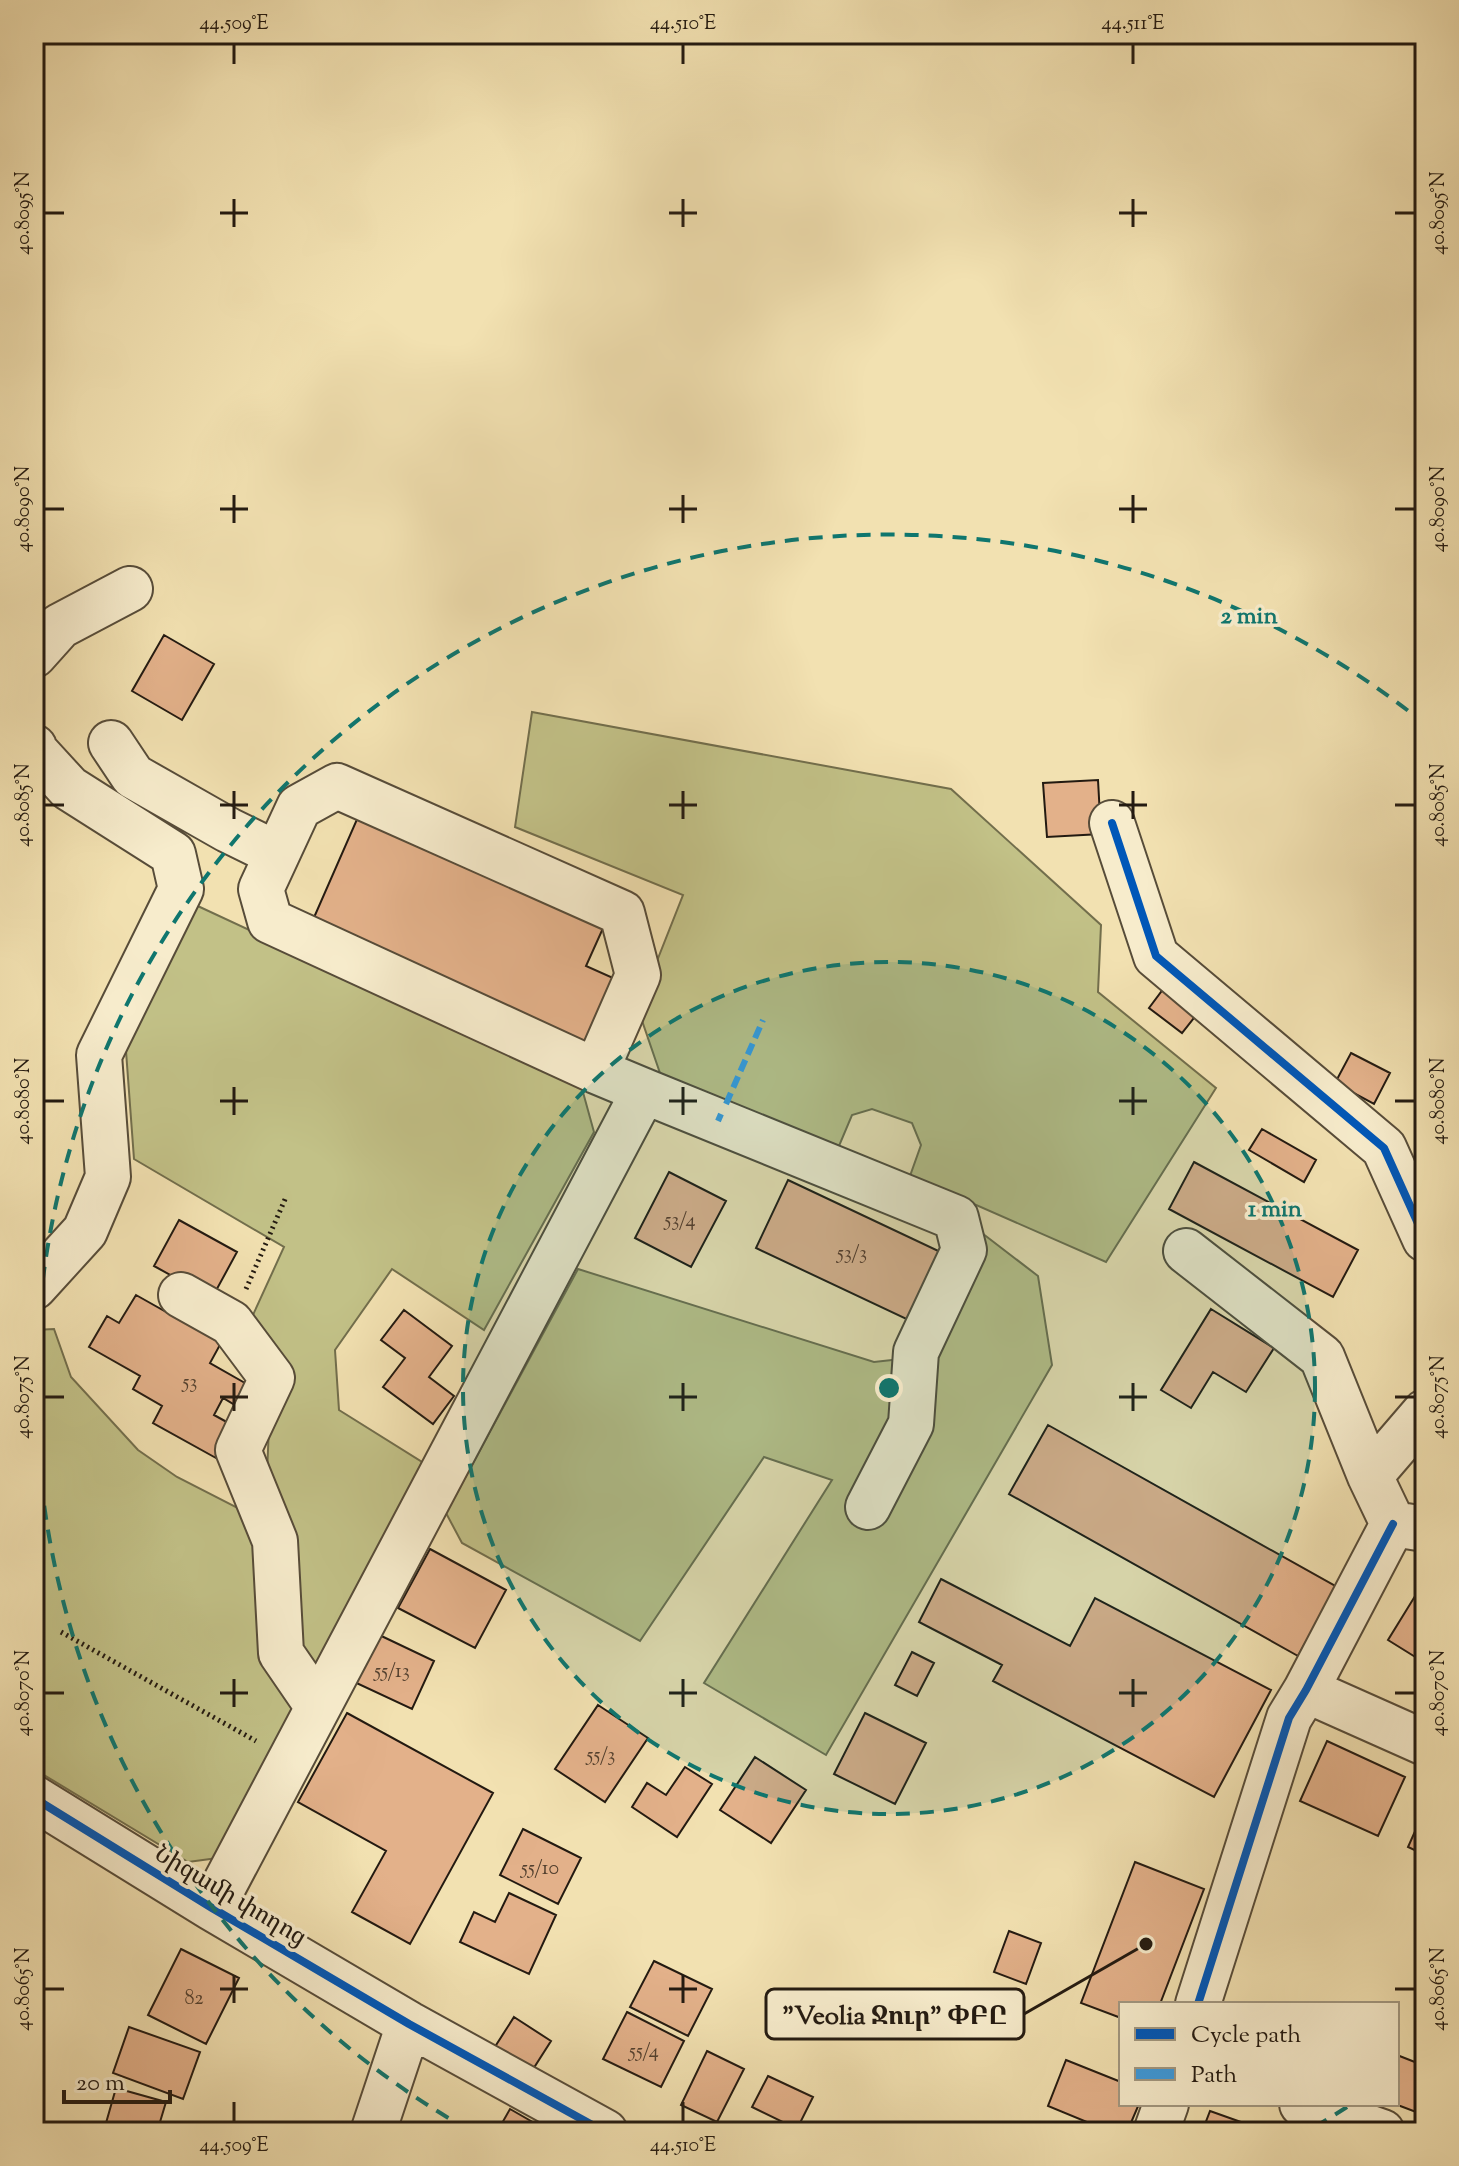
<svg xmlns="http://www.w3.org/2000/svg" width="1459" height="2166" viewBox="0 0 1459 2166" font-family="'Sorts Mill Goudy','Noto Serif Armenian',serif">
  <style>
    .green { fill: #c2c187; stroke: #726e4c; stroke-width: 2 }
    .building { fill: #e3b18a; stroke: #231a11; stroke-width: 2 }
    .lines { fill: none; stroke-linecap: round; stroke-linejoin: round }
    .minor-casing { stroke: #574c39; stroke-width: 48 }
    .path { stroke: #231a11; stroke-width: 5; stroke-dasharray: 2 4; stroke-linecap: butt }
    .minor { stroke: #f7eccc; stroke-width: 44 }
    .quiet { stroke: #3c9bde; stroke-width: 6; stroke-dasharray: 12 6; stroke-linecap: butt }
    .cycleway-casing { stroke: #f7eccc; stroke-width: 13 }
    .cycleway { stroke: #0057b8; stroke-width: 8 }
    .ticks { fill: none; stroke: #231a11; stroke-width: 3 }
    .ring { fill: none; stroke: #0f766e; stroke-width: 4; stroke-dasharray: 14 10 }
    .labels { text-anchor: middle; stroke-width: 7; stroke-linejoin: round; paint-order: stroke }
    .number-label { font-size: 20px; fill: #53402f }
    .street-label { font-size: 24px; fill: #231a11; stroke: #f7eccc }
    .centre { fill: #0f766e; stroke: #f7eccc; stroke-width: 4 }
    .ring-label { font-size: 24px; text-anchor: middle; font-weight: bold; fill: #0f766e; stroke: #f7eccc; stroke-width: 7; stroke-linejoin: round; paint-order: stroke }
    .leader { fill: none; stroke: #231a11; stroke-width: 3 }
    .callout-dot { fill: #231a11; stroke: #f7eccc; stroke-width: 3 }
    .callout { fill: #f7eccc; stroke: #231a11; stroke-width: 3 }
    .callout-label { font-size: 26px; text-anchor: middle; font-weight: bold; fill: #231a11 }
    .neatline { fill: none; stroke: #231a11; stroke-width: 3 }
    .ticks-label { font-size: 20px; text-anchor: middle; fill: #231a11 }
  </style>
  <rect width="100%" height="100%" fill="#f2e1b1"/>
  <filter id="stains"><feTurbulence type="fractalNoise" baseFrequency=".0025" numOctaves="4"/><feColorMatrix values="0 0 0 0 .2 0 0 0 0 .09 0 0 0 0 .02 0 0 0 .5 -.17"/></filter>
  <radialGradient id="worn" r=".72"><stop offset=".6" stop-color="#630" stop-opacity="0"/><stop offset="1" stop-color="#630" stop-opacity=".3"/></radialGradient>
  <path class="green" d="M532 712 951 789 1101 925 1098 992 1216 1088 1106 1262 910 1176 921 1145 912 1123 872 1109 852 1115 839 1146 661 1076 638 1009 683 895 515 827Z
    M187 901 581 1085 594 1132 484 1330 392 1269 335 1350 339 1410 422 1462 373 1578 225 1857 188 1862 34 1769V1330L54 1329 71 1377 138 1450 177 1477 265 1522 270 1402 242 1339 284 1247 134 1159 124 1024Z
    M978 1230 1038 1276 1052 1365 826 1755 704 1683 832 1480 764 1457 640 1641 462 1543 446 1513 578 1269 874 1362 919 1357Z"/>
  <path class="building" d="M164 635 214 664 182 720 132 691Z
    M1098 780 1101 834 1047 837 1043 783Z
    M358 817 604 926 586 966 622 982 593 1046 312 922Z
    M1167 984 1201 1009 1182 1033 1149 1008Z
    M1351 1053 1390 1073 1374 1104 1335 1083Z
    M1262 1129 1316 1160 1304 1182 1249 1150Z
    M1194 1162 1358 1250 1333 1297 1169 1209Z
    M669 1172 726 1201 691 1267 635 1238Z
    M788 1180 949 1256 917 1324 756 1248Z
    M179 1220 237 1252 212 1298 154 1266Z
    M136 1295 221 1343 210 1363 252 1387 240 1408 223 1398 214 1415 234 1426 216 1458 153 1423 162 1406 133 1389 140 1376 89 1347 107 1316 119 1323Z
    M1211 1309 1274 1348 1246 1392 1213 1372 1191 1408 1161 1390Z
    M404 1310 452 1346 429 1377 454 1396 433 1424 383 1387 405 1358 381 1340Z
    M1048 1425 1337 1587 1298 1656 1009 1494Z
    M430 1549 506 1590 475 1648 398 1608Z
    M941 1579 1070 1646 1095 1598 1271 1690 1214 1797 993 1681 1002 1665 919 1622Z
    M1420 1588 1425 1591V1663L1388 1640Z
    M373 1632 434 1661 412 1709 350 1680Z
    M912 1652 934 1663 917 1696 895 1685Z
    M598 1705 648 1738 605 1802 555 1769Z
    M347 1713 493 1793 410 1944 352 1912 386 1851 298 1802Z
    M865 1713 926 1743 895 1804 834 1774Z
    M1327 1741 1405 1777 1378 1836 1300 1801Z
    M755 1757 806 1790 771 1843 720 1810Z
    M685 1767 712 1784 677 1837 632 1807 647 1783 666 1795Z
    M1425 1809V1855L1408 1847Z
    M523 1829 581 1858 558 1904 500 1875Z
    M1135 1862 1204 1889 1160 2004H1121V2018L1081 2003Z
    M509 1893 556 1915 529 1974 460 1942 474 1912 495 1922Z
    M1009 1931 1041 1943 1026 1984 994 1972Z
    M181 1949 239 1978 206 2044 148 2015Z
    M654 1961 712 1989 688 2036 630 2007Z
    M627 2012 684 2041 661 2087 603 2059Z
    M514 2017 551 2041 528 2077 491 2053Z
    M129 2027 200 2052 183 2099 113 2073Z
    M707 2051 744 2069 717 2122 681 2105Z
    M1397 2055 1425 2066V2090L1416 2112 1395 2104H1397Z
    M34 2057H38L42 2128 34 2129Z
    M1066 2060 1121 2082V2104H1139L1127 2132H1111L1048 2106Z
    M768 2076 813 2097 797 2129 752 2107Z
    M116 2088 166 2102 157 2132H140L106 2123Z
    M510 2109 550 2132H497Z
    M1210 2111 1269 2132H1202Z"/>
  <g class="lines">
    <g class="minor-casing">
      <path id="minor" d="M34 655 60 626 130 589
        M111 743 133 776 228 830 277 854
        M34 747 35 751 69 788 173 854 181 889 99 1055 108 1177 85 1231 34 1287
        M1112 823 1156 956 1384 1148 1425 1239
        M596 1071 638 975 622 913 337 786 299 807 261 889 270 921 596 1071 644 1091 956 1218 964 1250 916 1352 911 1424 868 1507
        M1186 1251 1322 1357 1370 1476 1393 1524 1425 1529
        M181 1295 231 1323 272 1378 238 1450 275 1541 281 1653 318 1707
        M1370 1476 1425 1412
        M1306 1690 1425 1743
        M34 1798 212 1908 409 2024 605 2132
        M212 1908 644 1091
        M1198 2004 1289 1718 1306 1690 1393 1524
        M1302 2104 1382 2132
        M373 2132 409 2024
        M1156 2132 1166 2104"/>
    </g>
    <path class="path" d="M246 1289 286 1197
      M61 1632 256 1741"/>
    <use href="#minor" class="minor"/>
    <path class="quiet" d="M726 1104 763 1020
      M718 1121 721 1114"/>
    <g class="cycleway-casing">
      <path id="cycleway" d="M1112 823 1156 956 1384 1148 1425 1239
        M34 1798 212 1908 409 2024 605 2132
        M1198 2004 1289 1718 1306 1690 1393 1524"/>
    </g>
    <use href="#cycleway" class="cycleway"/>
  </g>
  <path class="ticks" d="M234 44V64M683 44V64M1133 44V64M234 199V227M683 199V227M1133 199V227M44 213H64M220 213H248M669 213H697M1119 213H1147M1395 213H1415M234 495V523M683 495V523M1133 495V523M44 509H64M220 509H248M669 509H697M1119 509H1147M1395 509H1415M234 791V819M683 791V819M1133 791V819M44 805H64M220 805H248M669 805H697M1119 805H1147M1395 805H1415M234 1087V1115M683 1087V1115M1133 1087V1115M44 1101H64M220 1101H248M669 1101H697M1119 1101H1147M1395 1101H1415M234 1383V1411M683 1383V1411M1133 1383V1411M44 1397H64M220 1397H248M669 1397H697M1119 1397H1147M1395 1397H1415M234 1679V1707M683 1679V1707M1133 1679V1707M44 1693H64M220 1693H248M669 1693H697M1119 1693H1147M1395 1693H1415M234 1975V2003M683 1975V2003M44 1989H64M220 1989H248M669 1989H697M1395 1989H1415M234 2102V2122M683 2102V2122"/>
  <circle cx="889" cy="1388" r="426" fill="#0f766e" fill-opacity=".12"/>
  <g class="ring">
    <circle cx="889" cy="1388" r="426"/>
    <path d="M1347 2107A853 853 0 0 1 1309 2130M469 2130A853 853 0 1 1 1420 720"/>
  </g>
  <g class="labels">
    <g class="number-label">
      <text x="680" y="1226">53/4</text>
      <text x="852" y="1259">53/3</text>
      <text x="190" y="1388">53</text>
      <text x="392" y="1677">55/13</text>
      <text x="601" y="1761">55/3</text>
      <text x="540" y="1874">55/10</text>
      <text x="194" y="2004">82</text>
      <text x="644" y="2057">55/4</text>
    </g>
    <g class="street-label">
      <text transform="translate(231 1895) rotate(31)" y="8">Նիզամի փողոց</text>
    </g>
  </g>
  <circle cx="889" cy="1388" r="12" class="centre"/>
  <g class="ring-label">
    <text x="1249" y="623">2 min</text>
    <text x="1275" y="1216">1 min</text>
  </g>
  <path class="leader" d="M1146 1944L1024 2014"/>
  <circle class="callout-dot" cx="1146" cy="1944" r="8"/>
  <rect class="callout" x="766" y="1989" width="258" height="50" rx="8"/>
  <g class="callout-label">
    <text x="895" y="2024">"Veolia Ջուր" ՓԲԸ</text>
  </g>
  <rect width="1459" height="2166" fill="none" stroke="#f2e1b1" stroke-width="88"/>
  <rect x="1119" y="2002" width="280" height="104" fill="#f7eccc" stroke="#a29881" stroke-width="2"/>
  <rect x="1135" y="2028" width="40" height="12" fill="#0057b8" stroke="#a29881" stroke-width="2"/>
  <text x="1191" y="2042" font-size="24" fill="#231a11">Cycle path</text>
  <rect x="1135" y="2068" width="40" height="12" fill="#3c9bde" stroke="#a29881" stroke-width="2"/>
  <text x="1191" y="2082" font-size="24" fill="#231a11">Path</text>
  <path d="M64 2090v12h106v-12" fill="none" stroke="#231a11" stroke-width="4"/>
  <text x="76" y="2090" font-size="24" fill="#231a11" stroke="#f7eccc" stroke-width="6" paint-order="stroke">20 m</text>
  <rect x="44" y="44" width="1371" height="2078" class="neatline"/>
  <g class="ticks-label">
    <text x="234" y="29">44.509°E</text>
    <text x="683" y="29">44.510°E</text>
    <text x="1133" y="29">44.511°E</text>
    <text transform="translate(22 213) rotate(-90)" y="7">40.8095°N</text>
    <text transform="translate(1437 213) rotate(-90)" y="7">40.8095°N</text>
    <text transform="translate(22 509) rotate(-90)" y="7">40.8090°N</text>
    <text transform="translate(1437 509) rotate(-90)" y="7">40.8090°N</text>
    <text transform="translate(22 805) rotate(-90)" y="7">40.8085°N</text>
    <text transform="translate(1437 805) rotate(-90)" y="7">40.8085°N</text>
    <text transform="translate(22 1101) rotate(-90)" y="7">40.8080°N</text>
    <text transform="translate(1437 1101) rotate(-90)" y="7">40.8080°N</text>
    <text transform="translate(22 1397) rotate(-90)" y="7">40.8075°N</text>
    <text transform="translate(1437 1397) rotate(-90)" y="7">40.8075°N</text>
    <text transform="translate(22 1693) rotate(-90)" y="7">40.8070°N</text>
    <text transform="translate(1437 1693) rotate(-90)" y="7">40.8070°N</text>
    <text transform="translate(22 1989) rotate(-90)" y="7">40.8065°N</text>
    <text transform="translate(1437 1989) rotate(-90)" y="7">40.8065°N</text>
    <text x="234" y="2151">44.509°E</text>
    <text x="683" y="2151">44.510°E</text>
  </g>
  <rect width="100%" height="100%" filter="url(#stains)"/>
  <rect width="100%" height="100%" fill="url(#worn)"/>
</svg>
